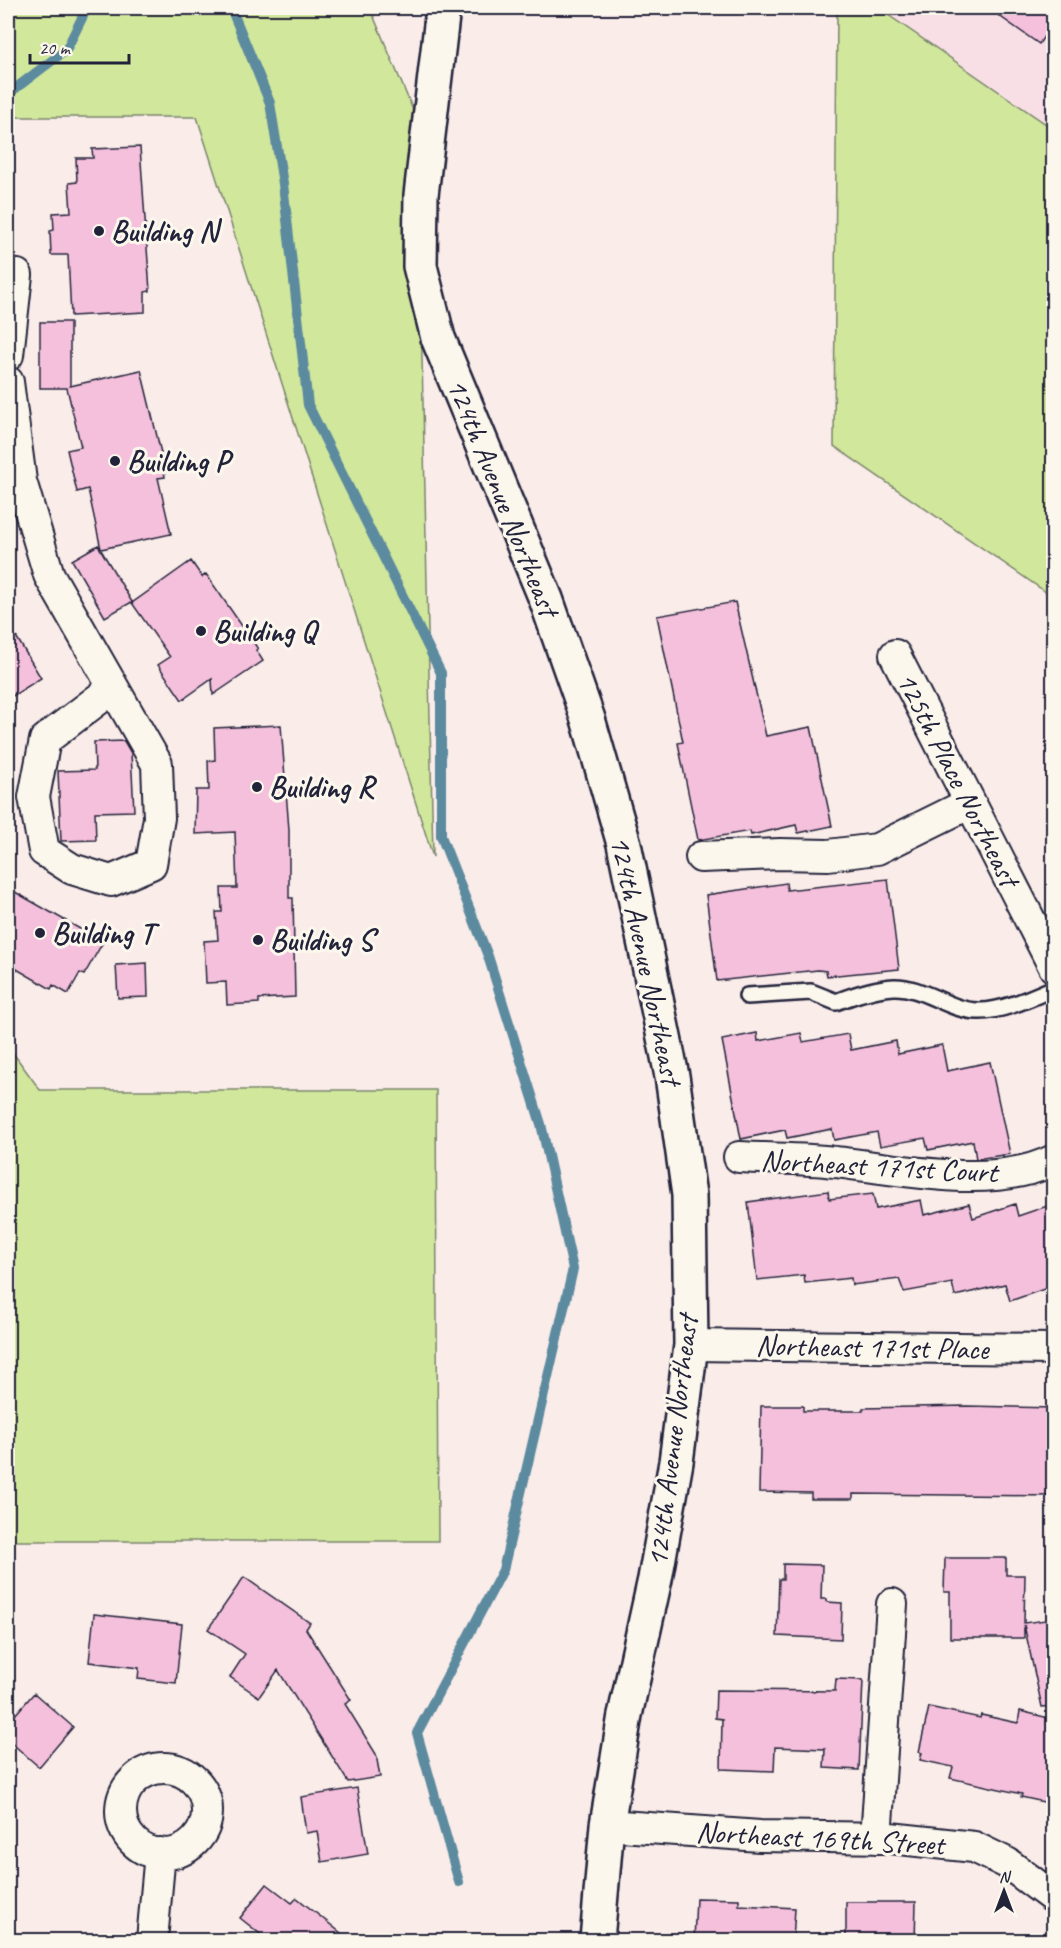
<svg xmlns="http://www.w3.org/2000/svg" width="1061" height="1948" viewBox="0 0 1061 1948" font-family="Caveat,sans-serif">
  <style>
    .built { fill: #f8dfe5 }
    .green { fill: #d1e79c; stroke: #7a846c; stroke-width: 1.5 }
    .lines { fill: none; stroke-linecap: round; stroke-linejoin: round }
    .stream { stroke: #5c8a9f; stroke-width: 10 }
    .building { fill: #f5c0db; stroke: #22223b; stroke-width: 1.5 }
    .lane-casing { stroke: #22223b; stroke-width: 20 }
    .street-casing { stroke: #22223b; stroke-width: 34 }
    .secondary-casing { stroke: #22223b; stroke-width: 38 }
    .lane { stroke: #fbf7ec; stroke-width: 15 }
    .street { stroke: #fbf7ec; stroke-width: 30 }
    .secondary { stroke: #fbf7ec; stroke-width: 33 }
    .poi-dot { fill: #22223b; stroke: #fbf7ec; stroke-width: 2 }
    .labels { text-anchor: middle; stroke-width: 6; stroke-linejoin: round; paint-order: stroke }
    .poi-label { font-size: 30px; font-weight: bold; fill: #22223b; stroke: #fbf7ec; text-anchor: start }
    .street-label { font-size: 30px; fill: #22223b; stroke: #fbf7ec }
  </style>
  <rect width="100%" height="100%" fill="#faece9"/>
  <filter id="ink" filterUnits="userSpaceOnUse"><feTurbulence type="fractalNoise" baseFrequency=".0167" numOctaves="2"/><feDisplacementMap in="SourceGraphic" scale="12" xChannelSelector="R" yChannelSelector="G"/><feConvolveMatrix kernelMatrix="1 2 1 2 8 2 1 2 1" color-interpolation-filters="sRGB"/></filter>
  <g filter="url(#ink)">
    <path class="built" d="M878 8H1053V129Z"/>
    <path class="green" d="M8 8H370L426 141 420 266 433 857 197 117H8Z
      M837 8H878L1053 129V597L834 446Z
      M8 1046 40 1090H436L438 1541H8Z"/>
    <g class="lines">
      <path class="stream" d="M231 8 270 103 283 184 308 405 441 673V836L488 956 541 1124 573 1269 503 1570 417 1733 459 1882
        M8 94 66 50 87 8"/>
    </g>
    <path class="building" d="M988 8H1053V23L1039 44Z
      M140 147 150 291 145 292V312L71 316 68 255H51L50 231 54 230 53 213 71 212 69 183 77 182 76 158H93L92 149Z
      M40 322H70V386L141 370 161 453 165 477 158 478 171 534 101 549 88 489 77 492 67 450 81 447 67 388H40Z
      M98 545 132 602 105 617 72 560Z
      M191 561 202 577 206 574 258 649 256 650 263 661 213 695 212 679 182 700 158 665 170 657 132 603Z
      M735 602 766 736 811 727 832 826 798 833 796 825 751 835 750 831 698 840 678 743 683 742 657 616Z
      M8 623 41 678 8 699Z
      M281 725 289 830V898H293L295 997 259 999V1003L227 1005 226 982 206 983 204 941 218 940 216 912H222L221 888H237L235 832 195 834 196 790H209L208 761 215 760 214 728Z
      M124 741 131 753 134 811 95 812 96 840 61 841 58 771 95 770 94 742Z
      M888 879 899 969 827 976 826 971 818 970 717 981 706 895 786 883 787 890Z
      M8 888 103 942 84 975 80 973 68 994 53 985 51 989 8 964Z
      M147 963 148 997 118 998 116 965Z
      M757 1033 758 1041 801 1033 803 1042 848 1034 851 1050 896 1041 898 1054 942 1045 947 1071 990 1062 1010 1154 976 1159 973 1141 928 1150 925 1138 880 1146 877 1132 834 1140 832 1129 787 1138 785 1130 741 1139 722 1040Z
      M828 1191 829 1199 873 1194 876 1209 921 1200 924 1215 969 1204 973 1218 1015 1204 1018 1216 1053 1204V1286L1010 1301 1005 1284 955 1296 952 1283 904 1292 899 1279 852 1285 851 1278 805 1283 804 1275 757 1280 748 1202Z
      M761 1406H803V1411H863V1408L966 1406 1053 1408V1496L853 1494V1499H811V1493L759 1492Z
      M945 1558H1006V1575H1025L1024 1623 1053 1619V1706L1042 1707 1024 1625V1638H950V1592H944Z
      M783 1564 822 1565 821 1599H827V1602L842 1603 841 1639 777 1636 779 1579H783Z
      M244 1577 310 1623 306 1629 351 1700 345 1704 376 1754 380 1777 348 1782 278 1670 259 1697 230 1677 245 1654 208 1629Z
      M94 1614 182 1624 176 1683 138 1679 139 1668 89 1662Z
      M836 1679 863 1680 859 1770 824 1768 825 1749 775 1747 774 1771 721 1769 722 1719 715 1718 716 1690 835 1691Z
      M34 1693 73 1727 39 1767 8 1740V1723Z
      M929 1707 980 1718 981 1715 1018 1723 1020 1711 1053 1719V1804L1021 1797 1022 1794 950 1778 953 1767 920 1760 922 1753 919 1752Z
      M357 1788 368 1854 322 1862 317 1831 306 1833 301 1797Z
      M267 1884 292 1903 297 1898 351 1941H269L240 1918Z
      M696 1898 739 1899V1905L795 1908 793 1941H694Z
      M846 1902H916L915 1941H846Z"/>
    <g class="lines">
      <g class="lane-casing">
        <path id="lane" d="M747 996 811 992 836 1002C854 995 874 988 894 987 923 986 949 1011 978 1011 1001 1012 1033 997 1054 988"/>
      </g>
      <g class="street-casing">
        <path id="street" d="M8 355 17 275
          M8 382 21 481 49 575 157 764 159 818 151 864 111 881 72 869 44 851 34 797 45 740 113 688
          M895 655 1054 967
          M701 857 780 854 828 855 877 849 970 803
          M739 1157C771 1159 804 1158 835 1162 902 1169 991 1191 1054 1160
          M691 1345 1054 1349
          M121 1811a43 43 0 1 1 86 0a43 43 0 1 1-86 0Z
          M607 1825 760 1836 890 1838 974 1847 1007 1863 1054 1898
          M876 1838 892 1604
          M152 1940 160 1853"/>
      </g>
      <g class="secondary-casing">
        <path id="secondary" d="M443 8 421 195 420 266 438 338 546 599 588 719 624 844 672 1076 689 1195 691 1345 676 1462 655 1579 625 1715 607 1825 597 1940"/>
      </g>
      <use href="#lane" class="lane"/>
      <use href="#street" class="street"/>
      <use href="#secondary" class="secondary"/>
    </g>
  </g>
  <g class="poi-dot">
    <circle cx="99" cy="231" r="6"/>
    <circle cx="115" cy="461" r="6"/>
    <circle cx="201" cy="631" r="6"/>
    <circle cx="257" cy="787" r="6"/>
    <circle cx="40" cy="933" r="6"/>
    <circle cx="258" cy="940" r="6"/>
  </g>
  <g class="labels">
    <g class="poi-label">
      <text x="111" y="241">Building N</text>
      <text x="127" y="471">Building P</text>
      <text x="213" y="641">Building Q</text>
      <text x="269" y="797">Building R</text>
      <text x="52" y="943">Building T</text>
      <text x="270" y="950">Building S</text>
    </g>
    <g class="street-label">
      <text transform="translate(503 497) rotate(68)" y="10">124th Avenue Northeast</text>
      <text transform="translate(958 779) rotate(63)" y="10">125th Place Northeast</text>
      <text transform="translate(646 960) rotate(78)" y="10">124th Avenue Northeast</text>
      <text transform="translate(879 1166) rotate(3)" y="10">Northeast 171st Court</text>
      <text transform="translate(872 1347) rotate(1)" y="10">Northeast 171st Place</text>
      <text transform="translate(672 1441) rotate(-83)" y="10">124th Avenue Northeast</text>
      <text transform="translate(820 1838) rotate(3)" y="10">Northeast 169th Street</text>
    </g>
  </g>
  <rect width="1061" height="1948" fill="none" stroke="#fbf7ec" stroke-width="30"/>
  <rect x="15" y="15" width="1031" height="1918" fill="none" stroke="#22223b" stroke-width="2" filter="url(#ink)"/>
  <g transform="translate(1004 1891)" stroke="#fbf7ec" stroke-width="4.5" paint-order="stroke">
  <path d="M0-4.5L10 22L0 15L-10 22Z" fill="#22223b"/>
  <text y="-9" font-size="16" font-weight="bold" text-anchor="middle" fill="#22223b">N</text>
  </g>
  <path d="M30 54v9h99v-9" fill="none" stroke="#22223b" stroke-width="3"/>
  <text x="39" y="54" font-size="18" fill="#22223b" stroke="#fbf7ec" stroke-width="4.5" paint-order="stroke">20 m</text>
</svg>
